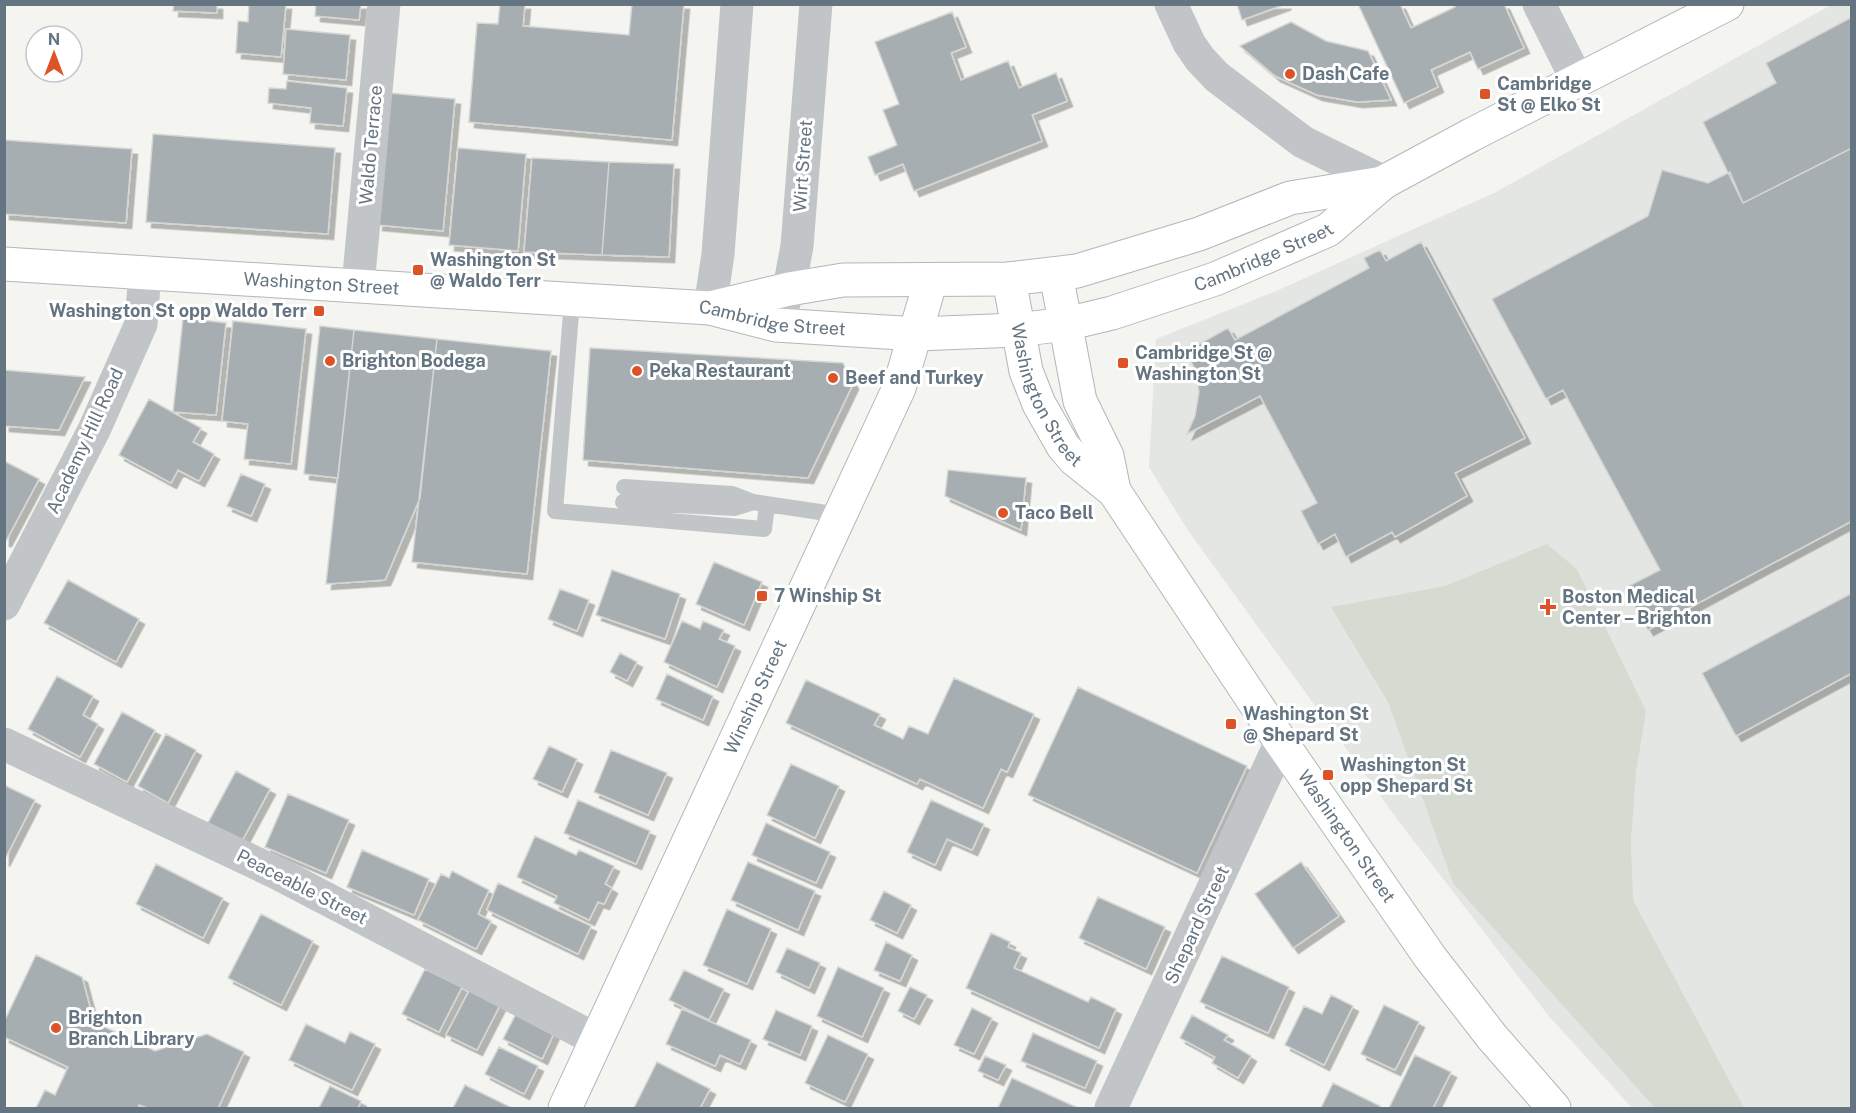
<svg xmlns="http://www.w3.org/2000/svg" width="1856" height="1113" viewBox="0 0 1856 1113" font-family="'Public Sans',sans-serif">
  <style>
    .built { fill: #e4e6e4 }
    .green { fill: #d5dbd1 }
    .building { fill: #a6aeb2; stroke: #d5d5d3; stroke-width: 1.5; filter: url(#shadow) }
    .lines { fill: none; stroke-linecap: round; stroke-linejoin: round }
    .secondary-casing { stroke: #b2b7ba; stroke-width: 35 }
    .primary-casing { stroke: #b2b7ba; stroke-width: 35 }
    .lane { stroke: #c2c5c8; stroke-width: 16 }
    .street { stroke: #c2c5c8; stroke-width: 33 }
    .secondary { stroke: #fff; stroke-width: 33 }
    .primary { stroke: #fff; stroke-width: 33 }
    .poi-dot { fill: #dd5227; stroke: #fff; stroke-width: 2 }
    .labels { text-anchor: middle; stroke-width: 6; stroke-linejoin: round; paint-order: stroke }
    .poi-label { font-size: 18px; font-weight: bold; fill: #647480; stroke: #fff; text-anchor: start }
    .street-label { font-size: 18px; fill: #647480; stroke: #fff }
  </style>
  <defs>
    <filter id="shadow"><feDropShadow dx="5.5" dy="5.5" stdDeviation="0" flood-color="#0004"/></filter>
  </defs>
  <rect width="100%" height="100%" fill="#f4f4f0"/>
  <path class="built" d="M1831 5H1851V1108H1632L1548 1015 1400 823 1187 529 1149 467 1156 339 1274 292 1496 192Z"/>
  <path class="green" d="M1547 544 1577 569 1646 711 1636 772 1631 841 1633 900 1744 1108H1655L1453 883 1388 702 1331 607 1445 586Z"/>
  <path class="building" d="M174 4H217V13L173 11Z
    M249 4H286L281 57 236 53 238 21 248 22Z
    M316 4H361L359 20 315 16Z
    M500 4H525L523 26 629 35 632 4H684L672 140 469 122 477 23 498 24Z
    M1237 4H1286L1242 20Z
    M1358 4H1400L1411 28 1455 7 1454 4H1504L1524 48 1478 69 1470 52 1431 70 1438 87 1404 103Z
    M952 12 966 47 951 53 961 80 1008 61 1019 88 1056 73 1067 101 1032 115 1042 141 914 191 903 164 875 175 868 157 897 145 883 110 899 104 875 42Z
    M1852 17V148L1743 203 1703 122 1776 83 1766 63Z
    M1291 22 1326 41 1368 51 1391 100 1357 102 1317 95 1275 76 1240 46Z
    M286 29 350 35 346 80 283 74Z
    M287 81 347 88 343 126 310 123 311 108 268 103 269 88 286 89Z
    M389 93 455 99 443 231 377 225Z
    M153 134 335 148 328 234 146 222Z
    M4 140 132 149 126 223 4 214Z
    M458 148 526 154 518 251 449 245Z
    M1852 148V521L1648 630 1625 588 1660 570 1563 390 1546 399 1492 299 1648 216 1662 170 1708 183 1730 172 1743 203Z
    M532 158 609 162 602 255 524 252Z
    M609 162 674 164 669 257 602 255Z
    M1421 242 1525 438 1455 473 1467 496 1395 537 1392 532 1346 557 1335 534 1318 544 1301 511 1317 503 1260 396 1187 434 1195 416 1199 392 1196 373 1187 351 1228 328 1235 340 1369 268 1364 258 1380 250 1386 261Z
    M183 318 226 323 216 415 173 412Z
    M233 321 306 329 291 464 244 459 248 424 222 421Z
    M320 326 354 330 338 478 304 474Z
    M354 330 437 339 420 498 385 580 326 584Z
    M437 339 551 351 527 574 412 562Z
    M590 348 843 363 853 384 808 478 583 460Z
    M4 370 85 377 59 430 4 426Z
    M149 399 201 428 193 442 214 454 199 481 178 470 171 483 119 455Z
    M4 461 39 479 6 541H4Z
    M948 470 1026 478 1021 530 945 496Z
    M241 474 265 484 251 516 227 506Z
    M714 562 762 582 744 625 696 604Z
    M612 570 680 594 665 639 596 615Z
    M68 580 139 619 116 662 44 623Z
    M560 589 589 600 577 631 548 619Z
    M1852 593V673L1736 736 1702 673Z
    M682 621 700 629 703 621 724 630 719 639 735 646 717 687 664 662Z
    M620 653 637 662 627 681 610 672Z
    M667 674 713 696 703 720 656 699Z
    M57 676 93 696 83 715 98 724 80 757 28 729Z
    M954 678 1034 714 1007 772 1001 769 983 808 920 779 917 784 786 723 806 680 880 714 874 725 903 739 909 726 928 734Z
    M1078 687 1247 766 1197 873 1028 795Z
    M122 712 155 730 127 782 94 764Z
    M166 734 196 750 168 803 138 786Z
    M549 746 577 759 562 792 533 779Z
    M611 750 667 773 648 815 594 792Z
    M791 764 839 786 815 838 767 815Z
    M236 771 270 789 242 841 208 823Z
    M4 785 35 800 4 861Z
    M288 794 349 820 326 873 265 847Z
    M578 800 650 831 636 864 564 833Z
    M931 800 984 824 972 850 947 839 935 865 907 852Z
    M766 823 830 852 816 883 752 855Z
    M535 836 576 855 579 850 614 866 605 884 612 888 604 904 598 902 589 920 554 903 557 896 517 877Z
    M362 850 429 879 414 915 347 887Z
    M748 862 815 891 798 930 731 900Z
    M1301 862 1339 916 1293 948 1255 894Z
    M156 864 223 898 203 938 136 904Z
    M452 871 489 890 478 914 491 921 476 949 418 920 441 874 449 878Z
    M498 883 591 926 578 954 487 910Z
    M884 891 911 905 897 933 870 920Z
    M1098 897 1165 927 1146 969 1079 938Z
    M727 909 771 929 747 984 703 965Z
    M261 914 313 941 281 1005 228 978Z
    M991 933 1010 942 1008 947 1021 953 1014 968 1088 1002 1091 997 1116 1009 1099 1048 966 988Z
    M886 942 912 955 900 981 874 970Z
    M787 948 820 963 809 988 776 972Z
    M36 955 82 977 94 1022 155 1051 207 1034 244 1052 218 1108H148L139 1105 138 1108H36L45 1090 55 1095 68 1067 4 1037V1022Z
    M1222 956 1289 987 1268 1033 1200 1002Z
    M838 967 884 988 862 1037 817 1016Z
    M425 969 462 987 439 1032 402 1014Z
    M684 970 724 989 709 1020 669 1000Z
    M910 987 927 995 914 1019 898 1011Z
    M470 989 500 1005 477 1050 446 1035Z
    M1331 995 1353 1006 1324 1065 1285 1045 1304 1006 1322 1014Z
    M1384 1005 1419 1022 1395 1070 1361 1054Z
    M972 1008 992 1018 974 1054 954 1045Z
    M682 1009 751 1040 740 1064 720 1055 715 1066 666 1044Z
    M776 1010 812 1026 800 1055 763 1039Z
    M517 1012 555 1031 542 1059 503 1039Z
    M1192 1015 1228 1035 1224 1040 1251 1056 1238 1078 1212 1063 1215 1057 1180 1038Z
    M306 1024 345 1043 350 1032 375 1044 352 1090 289 1060Z
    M1033 1033 1097 1061 1085 1088 1021 1061Z
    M828 1035 868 1054 845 1102 805 1083Z
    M499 1047 538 1066 524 1094 485 1074Z
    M1415 1055 1451 1072 1433 1108H1389Z
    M985 1056 1006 1065 998 1080 978 1071Z
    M657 1062 710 1089 700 1108H634Z
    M1012 1078 1078 1108H998Z
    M1333 1083 1380 1106 1378 1108H1321Z
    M465 1085 512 1108H453Z
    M330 1086 361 1101 358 1108H319Z"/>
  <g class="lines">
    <g class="secondary-casing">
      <g id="secondary">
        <path d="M1056 274 1080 401 1107 456 1114 491"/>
        <path id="s1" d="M1009 279 1026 371 1039 404 1063 446 1074 459 1114 491 1281 742 1430 957 1492 1037 1554 1108"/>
        <path id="s2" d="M565 1108 899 388 931 280"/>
      </g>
    </g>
    <g class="primary-casing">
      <g id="primary">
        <path id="s3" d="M4 264 710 308 776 325 917 334 1017 330 1066 324 1112 313 1215 279 1328 230 1384 182 1471 135 1727 4"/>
        <path d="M710 308 789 289 843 280 1009 279 1077 271 1199 234 1290 198 1383 183"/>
      </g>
    </g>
    <path class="lane" d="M572 301 555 511 764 529 767 505
      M624 487 732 494 753 502 840 515
      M623 502 734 508 753 502"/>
    <path class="street" d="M1171 4 1189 43 1200 59 1217 77 1303 142 1384 182
      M1539 4 1578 82
      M358 286 384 4
      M710 308 718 254 737 4
      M776 325 789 289 797 246 816 4
      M4 604 94 430 141 324 145 272
      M4 744 277 873 595 1039
      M1111 1108 1281 742"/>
    <use href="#secondary" class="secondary"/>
    <use href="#primary" class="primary"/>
  </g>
  <g class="poi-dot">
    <circle cx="1290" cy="74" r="6"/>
    <rect x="1479" y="88" width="12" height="12" rx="3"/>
    <rect x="412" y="264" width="12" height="12" rx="3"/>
    <rect x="313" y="305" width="12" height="12" rx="3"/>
    <circle cx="330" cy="361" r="6"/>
    <rect x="1117" y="357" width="12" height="12" rx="3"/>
    <circle cx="637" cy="371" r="6"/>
    <circle cx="833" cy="378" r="6"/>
    <circle cx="1003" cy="513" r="6"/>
    <rect x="756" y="590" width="12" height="12" rx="3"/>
    <path d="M1545 598h6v6h6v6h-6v6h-6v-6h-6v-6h6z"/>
    <rect x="1225" y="718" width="12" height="12" rx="3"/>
    <rect x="1322" y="769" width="12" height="12" rx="3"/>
    <circle cx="56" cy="1028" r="6"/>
  </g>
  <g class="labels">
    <g class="poi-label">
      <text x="1302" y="80">Dash Cafe</text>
      <text x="1497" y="90">Cambridge<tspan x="1497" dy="21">St @ Elko St</tspan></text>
      <text x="430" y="266">Washington St<tspan x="430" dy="21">@ Waldo Terr</tspan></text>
      <text x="307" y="317" text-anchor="end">Washington St opp Waldo Terr</text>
      <text x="1135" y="359">Cambridge St @<tspan x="1135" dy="21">Washington St</tspan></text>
      <text x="342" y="367">Brighton Bodega</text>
      <text x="649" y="377">Peka Restaurant</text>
      <text x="845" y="384">Beef and Turkey</text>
      <text x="1015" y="519">Taco Bell</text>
      <text x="774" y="602">7 Winship St</text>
      <text x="1562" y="603">Boston Medical<tspan x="1562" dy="21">Center – Brighton</tspan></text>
      <text x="1243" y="720">Washington St<tspan x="1243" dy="21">@ Shepard St</tspan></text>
      <text x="1340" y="771">Washington St<tspan x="1340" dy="21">opp Shepard St</tspan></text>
      <text x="68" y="1024">Brighton<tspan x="68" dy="21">Branch Library</tspan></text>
    </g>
    <g class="street-label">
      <text transform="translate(371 145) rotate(-85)" y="6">Waldo Terrace</text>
      <text transform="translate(803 166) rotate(-86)" y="6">Wirt Street</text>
      <text dy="6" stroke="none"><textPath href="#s3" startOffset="1275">Cambridge Street</textPath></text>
      <text dy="6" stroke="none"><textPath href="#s3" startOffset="318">Washington Street</textPath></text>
      <text dy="6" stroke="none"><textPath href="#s3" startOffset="771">Cambridge Street</textPath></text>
      <text dy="6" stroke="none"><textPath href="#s1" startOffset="123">Washington Street</textPath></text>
      <text transform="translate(85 441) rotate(-65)" y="6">Academy Hill Road</text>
      <text dy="6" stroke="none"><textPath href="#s2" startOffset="453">Winship Street</textPath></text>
      <text dy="6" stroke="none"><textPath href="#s1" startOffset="662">Washington Street</textPath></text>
      <text transform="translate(302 887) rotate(27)" y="6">Peaceable Street</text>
      <text transform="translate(1197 925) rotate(-65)" y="6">Shepard Street</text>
    </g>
  </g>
  <rect width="1856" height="1113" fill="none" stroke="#647480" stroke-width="12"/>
  <g transform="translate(54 54)"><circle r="28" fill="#ffffff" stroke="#c1c7cc" stroke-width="1.5"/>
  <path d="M0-4.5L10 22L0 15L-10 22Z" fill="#dd5227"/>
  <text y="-9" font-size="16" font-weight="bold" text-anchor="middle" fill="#647480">N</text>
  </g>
</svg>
